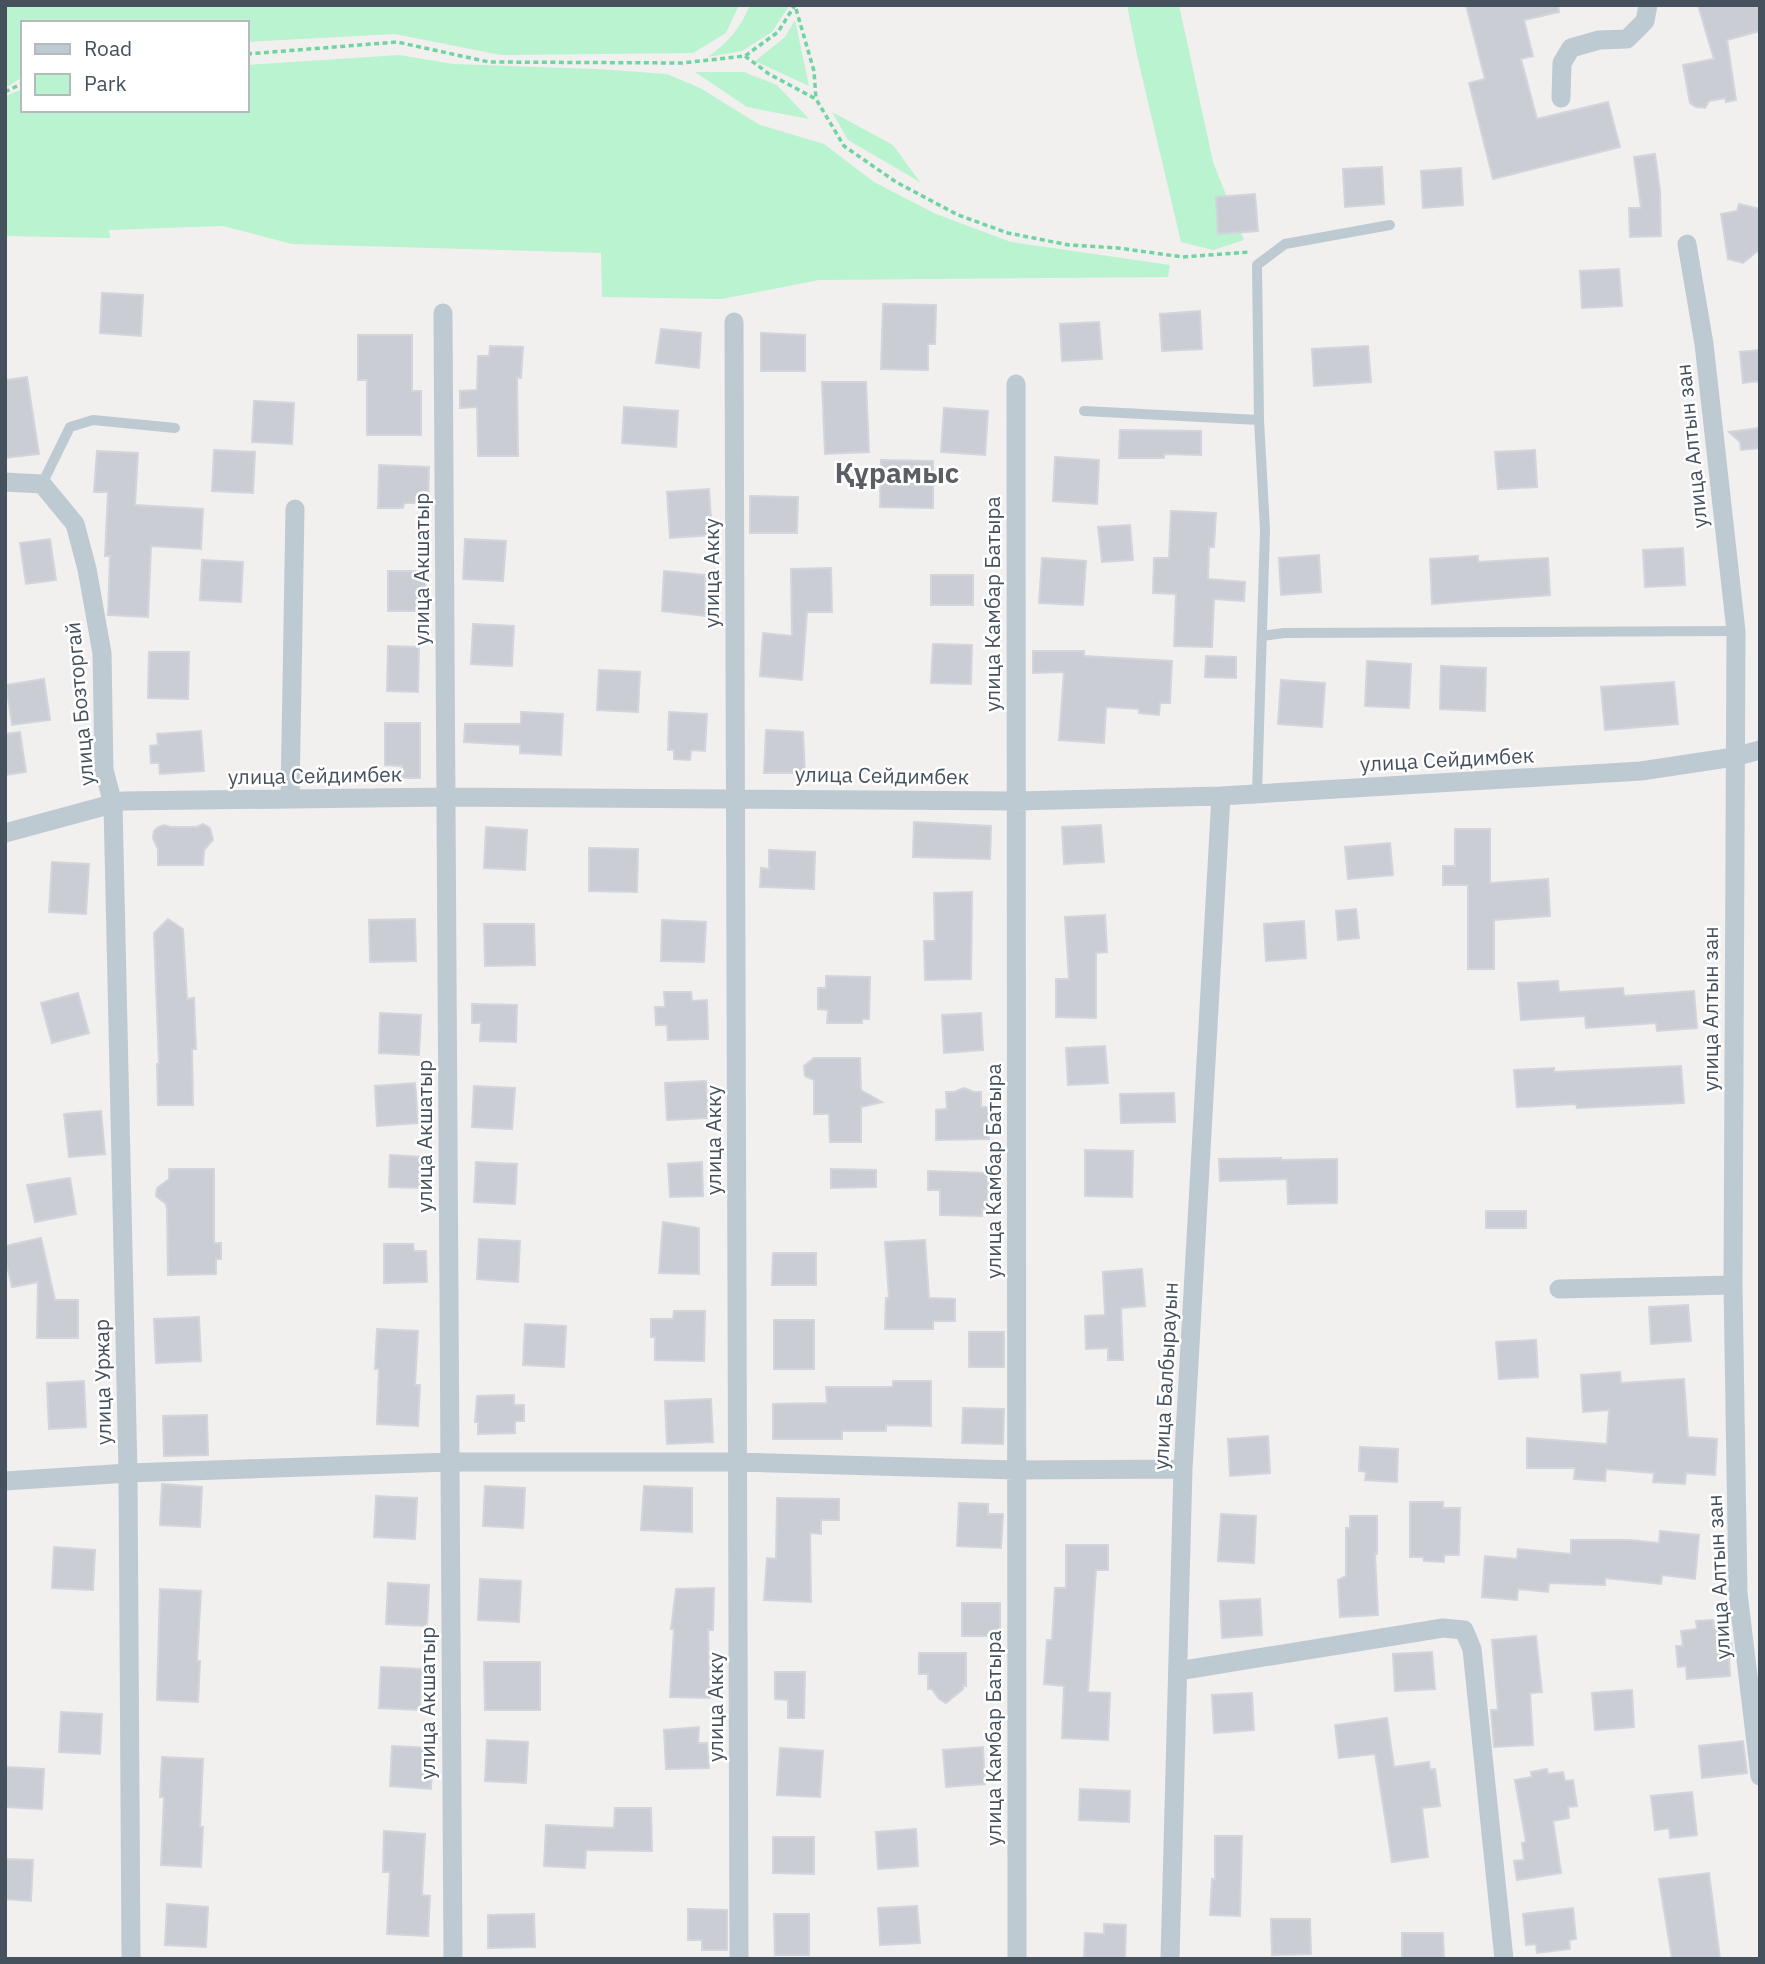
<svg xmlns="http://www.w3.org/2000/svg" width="1765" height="1964" viewBox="0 0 1765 1964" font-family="'IBM Plex Sans',sans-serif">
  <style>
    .green { fill: #b9f3cf }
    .building { fill: #caced4; stroke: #d2d5db; stroke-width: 2 }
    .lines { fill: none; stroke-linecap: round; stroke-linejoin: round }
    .path { stroke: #6ed5a2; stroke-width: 3.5; stroke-dasharray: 5 3.5; stroke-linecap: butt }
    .service { stroke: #becad2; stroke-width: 10 }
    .minor { stroke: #becad2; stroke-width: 19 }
    .labels { text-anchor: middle; stroke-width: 5; stroke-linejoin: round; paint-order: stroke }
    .street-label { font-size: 21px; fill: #45525e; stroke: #fff }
    .district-label { font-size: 28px; font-weight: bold; fill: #5b5f65; stroke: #fff }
  </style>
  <rect width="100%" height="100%" fill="#f2efef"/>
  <path class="green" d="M5 5H739L726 33 693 53 501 55 395 34 247 42V23H23V77L5 88Z
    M750 5 789 6 772 32 742 51 708 57C729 41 739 30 750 5Z
    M1127 5H1179L1213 162 1244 240 1213 250 1181 242 1137 55Z
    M795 20 809 86 755 61 785 37Z
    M399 55 453 64 597 69 667 74 700 88 760 125 824 144 874 182 936 214 1011 242 1170 265 1168 277 819 280 722 299 602 297 601 253 292 244 223 226 109 230 110 238 5 236V96L23 89V110H247V65Z
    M695 72H744L777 85 809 119 747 107Z
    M832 112 893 145 920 182 848 140Z"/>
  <path class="building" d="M1466 5H1558L1559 12 1524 20 1533 56 1521 59 1537 119 1608 102 1620 147 1493 179 1469 83 1485 79Z
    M1698 5H1760V31L1727 40 1736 100 1726 102 1725 98 1709 101 1705 108 1696 107 1690 103 1683 65 1714 59Z
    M1655 154 1660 191 1661 236 1630 237 1629 208H1641L1634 157Z
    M1382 167 1384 204 1345 207 1343 169Z
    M1461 168 1463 205 1423 208 1421 171Z
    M1255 194 1258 231 1218 234 1216 197Z
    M1739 204 1760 209V249L1743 263 1728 259 1721 214 1737 211Z
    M1619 269 1622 306 1582 308 1580 271Z
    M102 293 143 295 141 336 100 333Z
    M883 304 936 305 935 344H928V370L881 369Z
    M1200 311 1202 349 1162 351 1160 314Z
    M1099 322 1102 359 1062 361 1060 324Z
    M661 329 701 333 699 368 656 363Z
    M761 333 805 335V371H761Z
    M358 335H412V391H421V435H367V380H358Z
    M490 346 523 347 521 378 517 377 518 456H478L477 407 460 408V391L477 390 478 356H489Z
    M1368 346 1371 382 1314 386 1312 349Z
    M1760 350V381L1743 383 1740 352Z
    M27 377 39 454 5 458V380Z
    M822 382H866L869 452 825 454Z
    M254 401 294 403 292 444 252 442Z
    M624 407 678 411 676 447 622 443Z
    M944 408 988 411 985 455 941 452Z
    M1760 428V448L1741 450 1740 442 1729 432Z
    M1120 430 1201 431V455L1164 454V458H1119Z
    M214 450 255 452 253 493 212 491Z
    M1535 450 1537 487 1498 489 1495 452Z
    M97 451 138 453 135 505 203 509 201 549 151 546 148 617 108 615 110 556H105L108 492H94Z
    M1055 457 1099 460 1097 504 1053 501Z
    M881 460 933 461V508L880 507Z
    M379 465 429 467 428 503H404L403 508H378Z
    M709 489 712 535 670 538 667 492Z
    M750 496 798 497 797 533H750Z
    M1171 511 1216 513 1214 547H1209L1208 579 1245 582 1244 601 1214 599 1212 647 1174 646 1176 594 1153 593 1154 558H1169Z
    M1130 525 1133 560 1102 562 1098 527Z
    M50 539 56 580 26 584 20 543Z
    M465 539 506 541 503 581 463 579Z
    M1683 548 1685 585 1645 587 1643 550Z
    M1319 555 1321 592 1281 595 1279 558Z
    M1478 556V562L1548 558 1550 595 1432 604 1430 559Z
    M1042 558 1086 561 1083 605 1039 603Z
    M202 560 243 562 241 602 200 600Z
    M831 568 832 612H807L802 680 760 676 763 633 792 636 791 569Z
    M388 571H426V611H388Z
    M664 571 705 575V616L662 611Z
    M931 575H973V605H931Z
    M473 624 514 626 512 666 471 664Z
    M933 644 972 645 971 684 931 683Z
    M388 646 419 647 418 692 387 691Z
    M1033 651H1084V656L1172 661 1170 703H1160L1159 715 1139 713V709L1106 707 1104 743 1059 740 1064 672 1033 673Z
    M149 652H189L188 699 148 698Z
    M1206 656 1236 657V678L1205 677Z
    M1367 661 1411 664 1409 708 1365 706Z
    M1441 666 1486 668 1485 711 1440 709Z
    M599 670 640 672 638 712 597 710Z
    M44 679 50 720 12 725 6 685Z
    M1281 680 1325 683 1322 727 1278 724Z
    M1674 682 1678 724 1605 730 1601 687Z
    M521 712 563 714 561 755 520 753V745L464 742 465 724H521Z
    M669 712 707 714 705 751 691 750 690 760 674 759V750H668Z
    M385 723H420V778H402V766L385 765Z
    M766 730 803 732 805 773H764Z
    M201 731 204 771 160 774 159 763H151L150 746 158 745 157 734Z
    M20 732 26 772 5 775V734Z
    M914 822 991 826 990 859 913 857Z
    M203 824 210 828 213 840 204 850 203 865H158V849L153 838 154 831 158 827 164 825 171 827H197Z
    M1101 825 1104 862 1064 864 1062 827Z
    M486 827 527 830 525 870 484 868Z
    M1455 829H1490V883L1548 879 1550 916 1494 920V969H1468V885H1443V866H1455Z
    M1390 843 1393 875 1348 879 1345 847Z
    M589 848 638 849 637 892 589 891Z
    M769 850 815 852 814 889 760 887 761 868 769 869Z
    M52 862 89 864 86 914 49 912Z
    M972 892 971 979 925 980 924 941H935L934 893Z
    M1356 909 1359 938 1338 940 1336 911Z
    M1105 915 1107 952 1096 953V1018L1056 1017V979H1069L1065 917Z
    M168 919 183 929 187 999 194 998 196 1049H192L193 1105H158L157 1064H159L154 933Z
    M415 919 416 961 370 962 369 920Z
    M662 920 706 922 704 962 661 961Z
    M1304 921 1306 958 1266 961 1264 924Z
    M484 924H534L535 965 485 966Z
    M826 976 870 977 869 1019H862V1023H827L828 1010 818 1009V988H826Z
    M1558 981 1559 992 1623 988 1624 996 1694 991 1697 1028 1657 1031 1656 1023 1586 1028 1585 1016 1521 1020 1518 983Z
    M664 992H691L692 1001 707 1000 708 1039 668 1040 667 1025H656L655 1007H665Z
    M78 993 89 1033 52 1043 41 1003Z
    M472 1004 517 1005 516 1042 480 1041 481 1023H472Z
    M380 1013 421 1015 419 1055 379 1053Z
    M981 1013 983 1050 944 1053 942 1015Z
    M1105 1046 1108 1083 1068 1085 1066 1048Z
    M814 1058H860L861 1090 882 1102 861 1107V1142H830L829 1114H814V1080L805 1076 804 1066Z
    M1681 1066 1684 1103 1577 1108 1576 1104 1517 1107 1514 1070 1554 1068V1072Z
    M706 1081 708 1118 667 1120 665 1083Z
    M415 1083 418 1123 377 1126 375 1086Z
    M474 1086 515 1088 512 1129 472 1127Z
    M964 1088 974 1092H981V1107H989V1139L936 1140V1110L947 1109 946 1092H954Z
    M1174 1093 1175 1122 1121 1123 1120 1094Z
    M101 1111 105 1154 69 1157 64 1114Z
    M1085 1150 1133 1151 1132 1197 1085 1196Z
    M390 1155 423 1157 422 1188 389 1187Z
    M1281 1158V1160L1337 1159V1203L1288 1204 1287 1179 1220 1181 1219 1159Z
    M476 1162 517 1164 515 1204 474 1202Z
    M702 1162 703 1196 670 1197 668 1164Z
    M169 1169H214V1243H221V1259H216V1274L168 1275 167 1209 166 1204 156 1196 157 1188 169 1179Z
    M831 1169 876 1170V1187L831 1188Z
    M928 1171 988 1173V1209H982V1216L940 1215V1190H928Z
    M70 1178 76 1214 35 1222 27 1185Z
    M1486 1211H1526V1228H1486Z
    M663 1222 699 1228V1274L659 1273Z
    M41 1238 55 1300H78V1338H37L38 1282 12 1287 5 1257V1246Z
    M479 1239 520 1241 518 1282 477 1279Z
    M925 1240 929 1298 955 1299V1321H933V1329H885L886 1298H889L885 1242Z
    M384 1244H413L414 1251H426L427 1282 384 1283Z
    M773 1253H816V1285H772Z
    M1142 1269 1145 1306 1121 1308 1123 1360H1108V1348L1086 1349 1085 1316 1105 1315 1103 1272Z
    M1688 1305 1691 1341 1651 1344 1649 1307Z
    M674 1311H705L704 1361 655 1360V1337H651V1319H673Z
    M199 1317 201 1361 156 1363 154 1319Z
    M774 1320H814V1369H774Z
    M525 1324 566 1326 564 1367 523 1365Z
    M377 1329 418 1331 415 1385H420L418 1426 377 1424 379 1369H375Z
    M969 1332H1004V1367H969Z
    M1536 1340 1538 1377 1499 1379 1496 1342Z
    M1620 1372 1621 1383 1684 1379 1688 1437 1717 1439 1715 1475 1686 1473 1685 1484 1653 1482 1654 1473 1606 1469 1605 1481 1574 1479 1575 1468H1527V1438L1607 1444 1609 1410 1583 1412 1581 1375Z
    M84 1381 86 1427 49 1429 47 1383Z
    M893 1381H931V1426L886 1425V1431H842V1439H773V1404L827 1403 826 1387H893Z
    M514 1395V1405H524V1421H515V1433L478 1434V1422H475L477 1396Z
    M711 1399 713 1442 667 1444 665 1401Z
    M963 1408 1004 1409 1003 1444 962 1443Z
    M207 1415 208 1455 164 1456 163 1416Z
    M1268 1436 1270 1473 1230 1476 1228 1439Z
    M1360 1447 1398 1449 1397 1482 1365 1480 1366 1472 1359 1471Z
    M162 1484 202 1487 200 1527 160 1525Z
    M485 1486 525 1488 523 1528 483 1526Z
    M644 1486 692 1488V1532L641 1530Z
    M376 1496 417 1498 415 1539 374 1537Z
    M777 1498 839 1499V1520H821V1534L810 1533 811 1602 764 1600 767 1558 776 1559Z
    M1410 1502H1443V1508H1460L1459 1555H1444V1562L1424 1561 1423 1557H1410Z
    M959 1503 988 1504V1514H1003L1001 1548 957 1546Z
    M1221 1514 1256 1516 1254 1563 1218 1561Z
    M1350 1516H1377V1554H1375L1378 1615 1340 1617 1338 1580 1346 1576V1528H1350Z
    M1660 1531 1699 1535 1695 1579 1662 1575 1661 1584 1605 1578V1585L1549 1583 1548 1592 1518 1589 1517 1600 1482 1597 1485 1556 1517 1559 1518 1549 1571 1554V1540H1629L1659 1543Z
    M1066 1545H1108V1570H1096L1088 1692 1110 1693 1108 1740 1062 1738 1064 1686 1044 1684 1047 1640H1052L1055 1588H1066Z
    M54 1547 95 1550 93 1590 52 1588Z
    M480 1579 521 1581 519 1622 478 1620Z
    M388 1583 429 1585 427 1626 386 1624Z
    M714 1588 713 1630H708L710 1698 670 1697 674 1629H671L676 1589Z
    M160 1589 201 1591 197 1661H200L198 1702 157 1700Z
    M1260 1599 1262 1635 1222 1638 1220 1601Z
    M962 1603H1000V1636H962Z
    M1713 1620 1714 1627 1726 1626 1727 1640 1731 1639 1733 1658H1729L1730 1676 1687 1679 1686 1666 1678 1667 1676 1646H1683L1681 1631 1697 1629 1696 1621Z
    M1536 1636 1542 1692 1530 1693 1533 1745 1494 1747 1491 1710H1498L1492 1640Z
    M1432 1652 1435 1689 1395 1691 1393 1654Z
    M919 1653H966V1686L963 1685V1689L946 1703 939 1699 932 1689H928V1674H919Z
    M484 1662H540V1710H485Z
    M381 1667 422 1669 420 1710 379 1708Z
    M775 1672H805L804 1718H788V1700L775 1699Z
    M1632 1690 1634 1727 1595 1730 1592 1693Z
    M1252 1693 1254 1730 1214 1733 1212 1695Z
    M61 1712 102 1714 100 1754 59 1752Z
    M1387 1718 1394 1767 1429 1762 1430 1770 1435 1769 1440 1806 1422 1808 1428 1857 1392 1862 1375 1754 1339 1758 1335 1725Z
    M699 1727 698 1743H707L709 1768 666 1769 664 1730Z
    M487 1740 528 1742 526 1783 485 1781Z
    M1743 1741 1747 1773 1702 1778 1699 1746Z
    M392 1746 433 1748 431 1789 390 1786Z
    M983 1747 985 1784 946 1787 943 1750Z
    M780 1748 823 1751 820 1797 777 1795Z
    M162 1757 203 1759 200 1827H203L201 1867 161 1865 164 1797H160Z
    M5 1767 44 1769 42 1809 5 1807Z
    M1547 1769 1548 1774 1563 1772 1565 1781 1573 1780 1577 1806 1568 1807 1569 1818 1553 1821 1561 1873 1517 1880 1514 1861 1524 1860 1522 1843 1526 1842 1515 1780 1532 1777 1531 1772Z
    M1080 1789 1130 1791 1129 1822 1079 1820Z
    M1692 1792 1697 1835 1670 1838 1669 1828 1655 1830 1651 1796Z
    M615 1808H651L652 1851 586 1850 585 1868 544 1866 546 1825 614 1828Z
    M916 1829 918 1866 878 1869 876 1832Z
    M384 1831 425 1834 422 1895 430 1896 428 1936 387 1934 390 1872H383Z
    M1215 1836H1242L1240 1916 1210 1915 1212 1879H1215Z
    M773 1837H814V1874L773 1873Z
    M5 1859 33 1860 31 1901 5 1899Z
    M1709 1873 1720 1959H1672L1659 1879Z
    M167 1904 208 1907 206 1947 165 1945Z
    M917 1906 920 1943 880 1945 878 1908Z
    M1573 1908 1576 1939 1569 1940 1570 1949 1537 1953 1536 1944 1526 1945 1523 1914Z
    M688 1909 727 1910V1950H702V1940H688Z
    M534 1914 535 1947 488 1948V1915Z
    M774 1914H809V1955H775Z
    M1271 1919H1310L1311 1954 1272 1955Z
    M1104 1924 1126 1925 1125 1959H1084L1085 1933 1104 1934Z
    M1402 1933H1443L1444 1959H1402Z"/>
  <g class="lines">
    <path class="path" d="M796 9 814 71 816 99
      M247 54 397 42 489 62 682 63 745 56 778 32 795 5
      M745 56 769 74 816 99 844 146 896 182 958 215 1008 233 1069 245 1118 248 1183 257 1249 252
      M5 92 23 83"/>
    <path class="service" d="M1084 411 1259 420 1265 530 1257 794
      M1259 420 1257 265 1285 244 1390 225
      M42 484 70 427 93 420 175 428
      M1262 636 1284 633 1736 631"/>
    <path class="minor" d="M1561 98 1562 63 1571 48 1599 40 1627 39 1645 21 1648 5
      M1687 244 1704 344 1736 631 1733 1285 1738 1593 1760 1776
      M443 313 453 1959
      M734 322 739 1959
      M1016 384 1017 1959
      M5 482 42 484 75 524 87 569 102 653 104 770 113 804 128 1473 131 1959
      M290 799 295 509
      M5 833 123 801 446 797 1016 801 1221 796 1641 771 1734 757 1760 750
      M1559 1289 1733 1285
      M5 1481 128 1473 450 1462H738L1016 1470 1183 1469
      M1178 1671 1443 1628 1464 1630 1472 1649 1504 1959
      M1170 1959 1183 1469 1221 796"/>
  </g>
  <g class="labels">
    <g class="street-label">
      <text transform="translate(1692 446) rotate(-96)" y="7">улица Алтын зан</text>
      <text transform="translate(422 569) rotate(-90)" y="7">улица Акшатыр</text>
      <text transform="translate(712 573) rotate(-90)" y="7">улица Акку</text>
      <text transform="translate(993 604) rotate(-90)" y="7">улица Камбар Батыра</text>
      <text transform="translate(80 704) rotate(-95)" y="7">улица Бозторгай</text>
      <text transform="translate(1447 760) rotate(-3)" y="7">улица Сейдимбек</text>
      <text transform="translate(315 776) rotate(-1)" y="7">улица Сейдимбек</text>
      <text transform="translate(882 776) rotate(1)" y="7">улица Сейдимбек</text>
      <text transform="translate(1711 1009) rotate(-90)" y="7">улица Алтын зан</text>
      <text transform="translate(425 1136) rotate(-90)" y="7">улица Акшатыр</text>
      <text transform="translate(714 1140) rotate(-90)" y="7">улица Акку</text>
      <text transform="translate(994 1171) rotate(-90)" y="7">улица Камбар Батыра</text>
      <text transform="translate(1166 1376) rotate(-87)" y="7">улица Балбырауын</text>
      <text transform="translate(103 1382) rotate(-91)" y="7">улица Уржар</text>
      <text transform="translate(1719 1577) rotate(-93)" y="7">улица Алтын зан</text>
      <text transform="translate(428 1703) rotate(-90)" y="7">улица Акшатыр</text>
      <text transform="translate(716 1707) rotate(-90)" y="7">улица Акку</text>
      <text transform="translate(994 1738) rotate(-90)" y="7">улица Камбар Батыра</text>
    </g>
    <g class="district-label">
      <text x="897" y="483">Құрамыс</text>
    </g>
  </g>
  <rect width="1765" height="1964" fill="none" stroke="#45525e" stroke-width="14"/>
  <rect x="21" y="21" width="228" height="91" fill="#ffffff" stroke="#b5babf" stroke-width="2"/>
  <rect x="35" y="44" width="35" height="10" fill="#becad2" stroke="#b5babf" stroke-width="2"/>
  <text x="84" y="56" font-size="21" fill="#45525e">Road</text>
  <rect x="35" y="74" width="35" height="21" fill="#b9f3cf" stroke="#b5babf" stroke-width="2"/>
  <text x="84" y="91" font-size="21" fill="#45525e">Park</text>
</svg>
